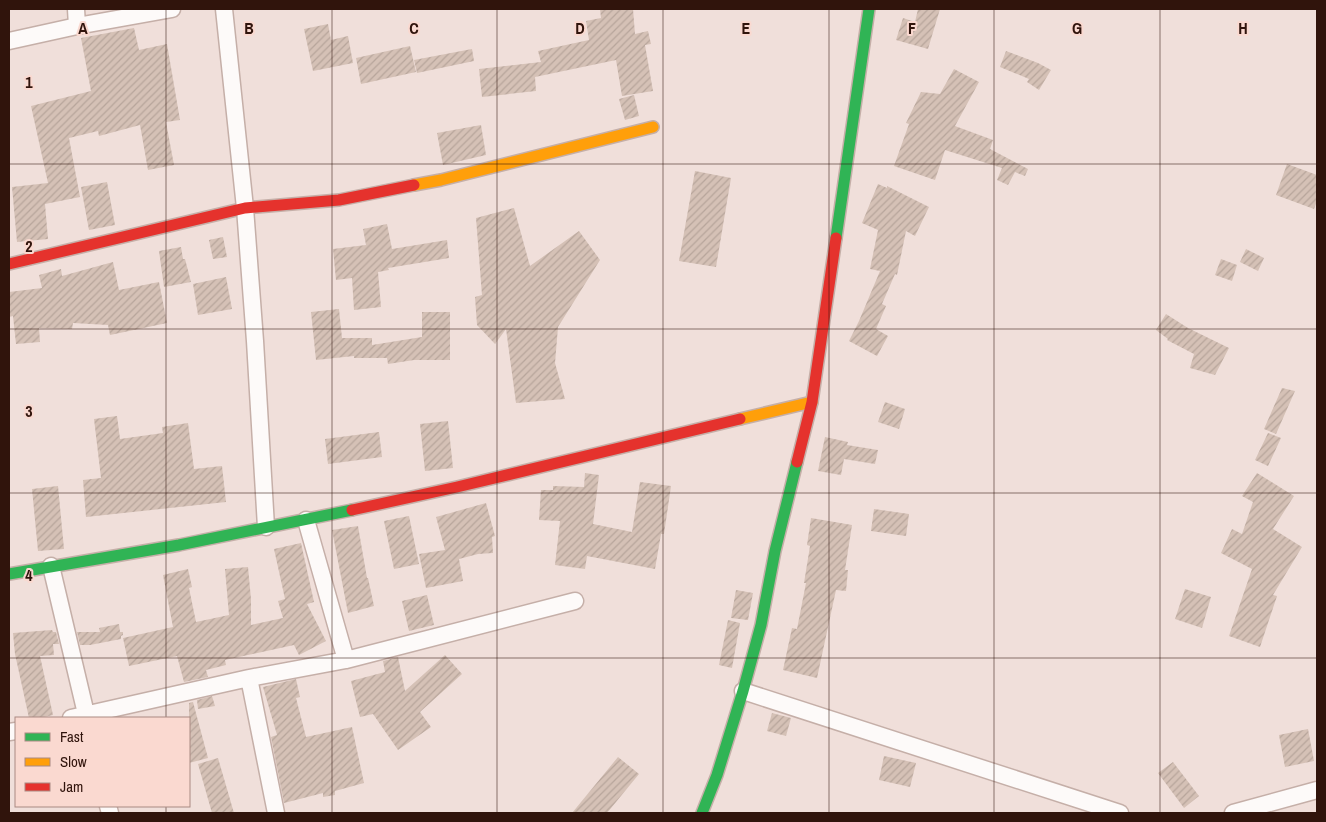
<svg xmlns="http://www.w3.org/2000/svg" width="1326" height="822" viewBox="0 0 1326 822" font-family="'Archivo Narrow',sans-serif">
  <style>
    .building { fill: url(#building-hatch) }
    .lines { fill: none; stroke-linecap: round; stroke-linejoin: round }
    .street-casing { stroke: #c5afa8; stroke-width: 19 }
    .fast-casing { stroke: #c5afa8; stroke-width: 14 }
    .slow-casing { stroke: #c5afa8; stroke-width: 14 }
    .jam-casing { stroke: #c5afa8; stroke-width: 14 }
    .street { stroke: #fdfaf9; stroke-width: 16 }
    .fast { stroke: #30b455; stroke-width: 11 }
    .slow { stroke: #ff9f0a; stroke-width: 11 }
    .jam { stroke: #e5322d; stroke-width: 11 }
    .grid { fill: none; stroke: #30140c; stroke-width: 1; stroke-opacity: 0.55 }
    .grid-label { font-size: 16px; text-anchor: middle; font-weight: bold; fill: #30140c; stroke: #fad9d0; stroke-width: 4; stroke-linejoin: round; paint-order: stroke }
  </style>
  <defs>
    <pattern id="building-hatch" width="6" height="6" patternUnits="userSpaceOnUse" patternTransform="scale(1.25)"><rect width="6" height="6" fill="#d5c1b6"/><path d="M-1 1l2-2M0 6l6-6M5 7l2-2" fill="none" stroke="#b7a59b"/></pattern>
  </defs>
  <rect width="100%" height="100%" fill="#f0dfda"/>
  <path class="building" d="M600 9H633L635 34 648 31 651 44 645 45 653 91 622 96 616 60 535 77 536 91 482 97 479 69 541 62 538 51 589 40 586 21 601 18Z
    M918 9H940L928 49 896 40 903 18 915 22Z
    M328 24 331 40 348 36 353 63 313 71 304 29Z
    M134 28 139 50 167 44 180 120 166 122 174 165 148 170 140 125 99 136 98 131 69 138 80 197 45 204 48 239 17 242 12 187 48 183 31 106 91 91 81 38Z
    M410 46 416 72 361 84 356 58Z
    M472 49 474 61 417 73 414 60Z
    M1006 51 1038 63 1051 70 1039 90 1027 82 1029 79 1000 67Z
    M954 69 979 82 955 126 993 140 990 149 1028 169 1025 176 1015 172 1008 185 997 180 1002 168 945 150 935 180 894 166 909 124 906 123 921 92 940 94Z
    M634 95 639 116 625 120 619 99Z
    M481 125 486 155 443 165 437 133Z
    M1287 164 1317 175V201L1314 209 1276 195Z
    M695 171 731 178 716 267 679 261Z
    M107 182 115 225 89 230 81 187Z
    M878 184 887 188V186L929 207 915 236 906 231 897 275 895 274 882 304 886 306 876 329 888 336 877 356 849 341 859 321 880 271 870 269 878 230 862 223Z
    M514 208 530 266 579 231 600 260 558 327 555 363 565 399 516 403 506 329 495 344 477 325 475 297 482 295 476 218Z
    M387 224 392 249 447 240 449 258 388 268 389 270 378 272 381 307 354 310 352 278 336 280 333 249 366 245 363 229Z
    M223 237 227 257 213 259 209 240Z
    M181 247 183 259H185L191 282 164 287 159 251Z
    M1246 249 1264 258 1258 271 1240 262Z
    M1221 259 1237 265 1232 281 1215 275Z
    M113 262 119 290 159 282 167 323 110 335 108 325 73 323 72 329 39 328 40 342 16 344 13 316 9 317V292L42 288 39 275 61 269 62 276Z
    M226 277 232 309 198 315 193 284Z
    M339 309 342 338H372V345L422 337V312H450V360H414L388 364 387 358H354V356L316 360 311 312Z
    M1166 314 1188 328 1229 348 1215 375 1190 368 1194 354 1167 340 1168 339 1156 330Z
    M1282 388 1295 391 1276 434 1264 429Z
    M885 402 905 409 899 429 878 422Z
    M117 416 120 439 163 433 162 427 188 423 194 469 222 466 226 502 86 517 83 480 101 478 94 419Z
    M448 421 453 468 425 471 420 424Z
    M379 432 382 457 328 464 325 439Z
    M1268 433 1281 438 1268 466 1255 460Z
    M825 437 848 442 847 445 878 450 875 464 844 459 841 475 818 471Z
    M585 473 599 475 593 524 632 532 640 482 671 486 664 534H661L655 569 587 556 585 569 555 565 560 521 539 520 541 490H553V486L584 487Z
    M1257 473 1294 496 1273 529 1302 547 1273 595 1277 596 1260 647 1229 636 1252 569 1221 553 1232 529 1242 534 1253 502 1242 496Z
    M58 486 64 549 38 551 32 489Z
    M486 503 495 536 492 537 493 553 478 554 459 559 463 581 426 588 419 554 445 550 436 517Z
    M874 509 909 514 906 536 871 531Z
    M409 516 419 564 394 569 384 521Z
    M811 518 852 525 845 570H848L846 591 836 590 817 678 783 670 792 628 797 629 806 583H804L810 546 807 545Z
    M358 526 367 578H368L374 606 348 613 332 530Z
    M301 543 314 602 307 604 326 641 299 655 294 645 225 660 226 665 206 670 208 677 184 682 177 656 129 666 123 638 173 627 163 575 188 569 192 587 189 588 196 622 229 615 225 569 248 567 251 599V625L283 618 278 601 285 599 274 549Z
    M1185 589 1211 597 1202 628 1175 619Z
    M736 590 753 593 748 620 731 618Z
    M427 595 434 625 409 631 402 601Z
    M728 620 740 623 732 668 719 665Z
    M119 624 120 632H123V635L121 636V639L90 645H80L77 632H100L99 628Z
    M52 630 53 632H56L59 644H53L54 655 40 656 53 715 40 718H29L15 654 13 633Z
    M445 655 462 674 420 712 431 727 398 750 373 714 360 717 351 681 385 672 383 661 398 657 405 691Z
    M296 679 300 697 296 698 306 737 352 727 364 783 335 791V795L323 797V793L284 803 271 737 277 735 263 687Z
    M212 696 215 706 198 709 197 700Z
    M193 702 208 758 189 763V703Z
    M772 713 791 718 786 736 767 731Z
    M1308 729 1314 761 1285 767 1279 735Z
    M884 756 916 763 910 787 879 780Z
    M618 757 639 774 607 813H572Z
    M218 758 234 813H212L198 764Z
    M1173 762 1199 796 1184 808 1158 773Z"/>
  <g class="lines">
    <g class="street-casing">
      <path id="street" d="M76 9 77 26
        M224 9 245 208 255 341 266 527
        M9 41 77 26 172 9
        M306 520 346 660
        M51 566 87 718
        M249 678 276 813
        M743 691 1120 813
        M71 718 249 678 346 660 575 601
        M9 732 16 731
        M108 806 110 813
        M1233 813 1317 790"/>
    </g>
    <g class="fast-casing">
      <path id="fast" d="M836 238 869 9
        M9 574 179 545 352 510
        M702 813 717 775 743 691 761 625 775 551 797 462"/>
    </g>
    <g class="slow-casing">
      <path id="slow" d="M414 185 441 180 653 127
        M740 419 812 402"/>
    </g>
    <g class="jam-casing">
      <path id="jam" d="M9 264 245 208 339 200 414 185
        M797 462 812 402 836 238
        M352 510 457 487 740 419"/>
    </g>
    <use href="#street" class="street"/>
    <use href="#fast" class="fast"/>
    <use href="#slow" class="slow"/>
    <use href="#jam" class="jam"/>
  </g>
  <path class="grid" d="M166 9V718M332 9V813M497 9V813M663 9V813M829 9V813M994 9V813M1160 9V813M9 164H1317M9 329H1317M9 493H1317M9 658H1317M166 806V813"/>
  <g class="grid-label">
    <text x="83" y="34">A</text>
    <text x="249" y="34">B</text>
    <text x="414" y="34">C</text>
    <text x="580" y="34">D</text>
    <text x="746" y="34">E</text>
    <text x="912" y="34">F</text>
    <text x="1077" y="34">G</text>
    <text x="1243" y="34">H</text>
    <text x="29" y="88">1</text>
    <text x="29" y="252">2</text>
    <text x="29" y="417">3</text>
    <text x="29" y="581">4</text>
  </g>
  <rect width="1326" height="822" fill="none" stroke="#30140c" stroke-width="20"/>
  <rect x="15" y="717" width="175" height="90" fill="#fad9d0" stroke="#a98a82"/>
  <rect x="25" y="733" width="25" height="8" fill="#30b455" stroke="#a98a82"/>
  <text x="60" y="742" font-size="15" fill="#30140c">Fast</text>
  <rect x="25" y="758" width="25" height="8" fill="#ff9f0a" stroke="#a98a82"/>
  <text x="60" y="767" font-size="15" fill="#30140c">Slow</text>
  <rect x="25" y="783" width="25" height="8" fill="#e5322d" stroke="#a98a82"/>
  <text x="60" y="792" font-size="15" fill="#30140c">Jam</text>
</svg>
